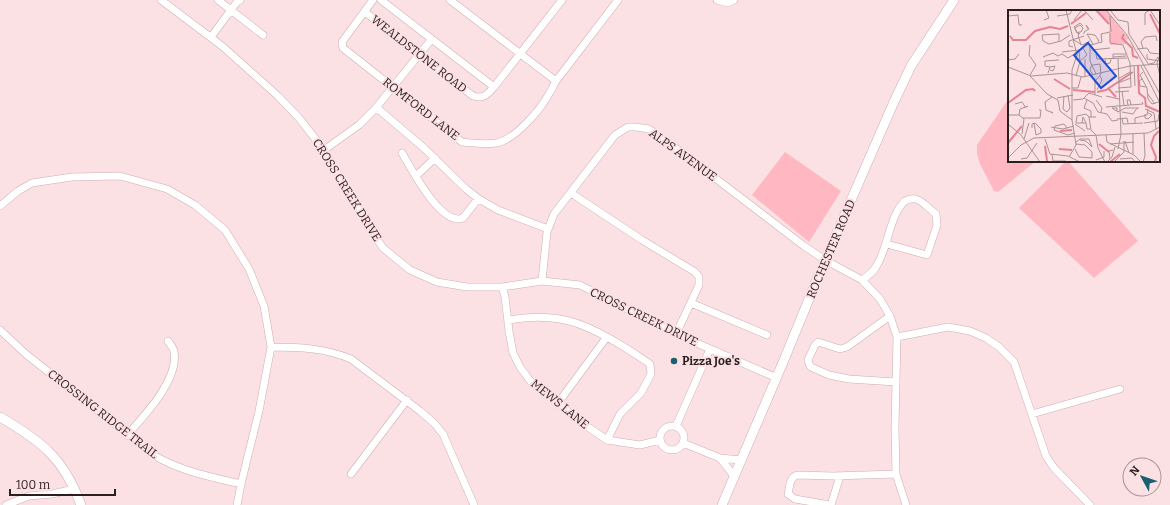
<svg xmlns="http://www.w3.org/2000/svg" width="1170" height="505" viewBox="0 0 1170 505" font-family="Bitter,serif">
  <style>
    .green { fill: #ffb8c2 }
    .lines { fill: none; stroke-linecap: round; stroke-linejoin: round }
    .minor-casing { stroke: #ceaeb2; stroke-width: 8 }
    .tertiary-casing { stroke: #ceaeb2; stroke-width: 10 }
    .minor { stroke: #fff; stroke-width: 7 }
    .tertiary { stroke: #fff; stroke-width: 9 }
    .poi-dot { fill: #1b5f72; stroke: #fce1e4; stroke-width: 1.5 }
    .labels { text-anchor: middle; stroke-width: 4; stroke-linejoin: round; paint-order: stroke }
    .street-label { font-size: 12px; fill: #2a1e1f; stroke: #fce1e4 }
    .poi-label { font-size: 12px; font-weight: bold; fill: #2a1e1f; stroke: #fce1e4; text-anchor: start }
    .inset-river { fill: none; stroke: #e48493; stroke-width: 2 }
    .inset-road { fill: none; stroke: #a89395; stroke-width: 1 }
    .view { fill: #1d4ed8; fill-opacity: 0.15; stroke: #1d4ed8; stroke-width: 2 }
    .inset-edge { fill: none; stroke: #2a1e1f; stroke-width: 2 }
  </style>
  <rect width="100%" height="100%" fill="#fce1e4"/>
  <path class="green" d="M1007 101 1009 104V161H1036L998 192 994 191 980 164 977 154V145Z
    M785 152 841 191 809 242 752 195Z
    M1066 161H1068L1138 241 1094 278 1019 208Z"/>
  <g class="lines">
    <g class="minor-casing">
      <path id="minor" d="M161 0 222 46 278 96 299 118 324 150 365 221 383 248 410 270 437 282 467 287H502L542 281 580 285 676 334 777 378
        M218 0 263 35
        M373 0 342 42 343 48 462 142C473 143 485 145 496 143 515 140 540 110 549 94 552 90 553 85 556 81L618 0
        M381 0 494 87
        M450 0 556 81
        M717 0 728 3 734 0
        M365 12 473 96C483 99 487 95 494 87L562 0
        M211 37 237 2 240 0
        M377 108 424 148 466 189 479 199 498 210 548 229
        M324 150 359 125 375 109 431 40
        M402 153C411 168 441 227 463 218L478 199
        M416 176 435 158
        M571 193 642 240 695 272 699 277V285L676 334
        M0 206 18 191 32 183 72 177 120 176 167 189 195 205 225 230 249 269 264 306 271 347 259 411 241 484 237 505
        M862 280C868 276 874 272 877 265 888 247 889 220 902 204 905 200 911 198 916 199 923 201 930 210 936 214L937 225 927 255 887 244
        M542 281 547 232 554 214 615 135 628 127H636L649 129 672 145 804 246 825 260 862 280 880 299 890 316 897 337 895 427 896 474 906 505
        M502 287 505 297 509 331 513 353 520 367 531 382 585 425 607 440 640 445 660 440
        M691 303 767 335
        M890 316 847 347 840 349 818 342 815 345 808 360 809 364 811 367 829 375 849 379 896 382
        M508 320C525 317 542 316 560 319 588 323 627 348 650 364L651 374 641 393 620 414 607 440
        M0 330 27 355 155 456C181 471 211 477 241 484
        M897 337 948 327 970 331 986 338 999 347 1014 362 1046 456 1054 468 1090 505
        M271 347C299 347 325 348 351 359L420 411 434 423 443 434 474 505
        M558 403 606 338
        M1032 414 1120 389
        M676 426 710 349
        M660 438a12 12 0 1 1 24 0a12 12 0 1 1-24 0Z
        M127 435C144 416 179 380 174 352 174 348 170 344 168 341
        M683 443 720 458 741 460
        M720 458 734 476
        M351 474 407 400
        M6 505 29 496 52 494 74 489
        M830 505 795 499 788 494C790 486 789 478 797 475L833 476 896 474
        M831 505 840 476"/>
    </g>
    <g class="tertiary-casing">
      <path id="tertiary" d="M0 417C41 441 64 458 81 505
        M722 505 784 360 825 260 893 104 911 66 954 0"/>
    </g>
    <use href="#minor" class="minor"/>
    <use href="#tertiary" class="tertiary"/>
  </g>
  <circle class="poi-dot" cx="674" cy="361" r="4"/>
  <g class="labels">
    <g class="street-label">
      <text transform="translate(419 54) rotate(38)" y="4">WEALDSTONE ROAD</text>
      <text transform="translate(421 109) rotate(38)" y="4">ROMFORD LANE</text>
      <text transform="translate(683 155) rotate(36)" y="4">ALPS AVENUE</text>
      <text transform="translate(347 190) rotate(58)" y="4">CROSS CREEK DRIVE</text>
      <text transform="translate(831 249) rotate(-67)" y="4">ROCHESTER ROAD</text>
      <text transform="translate(644 317) rotate(26)" y="4">CROSS CREEK DRIVE</text>
      <text transform="translate(560 404) rotate(39)" y="4">MEWS LANE</text>
      <text transform="translate(103 414) rotate(38)" y="4">CROSSING RIDGE TRAIL</text>
    </g>
    <g class="poi-label">
      <text x="682" y="365">Pizza Joe's</text>
    </g>
  </g>
  <g transform="translate(1008 10)">
    <rect width="152" height="152" fill="#fce1e4"/>
    <path d="M88 0H98L121 29 116 30 119 34 102 35 101 12Z" fill="#ffb8c2"/>
    <path class="inset-river" d="M88 0 101 14M142 4 152 24M63 14 78 3M116 24 114 28 124 38 125 46 130 48M2 26 5 30H18L27 21 42 17 52 19 60 16M130 56 131 83 137 88 138 96 152 102M46 69 62 79M100 78 108 87M65 80 87 82M89 82 98 80 125 62M0 93 18 80 25 79 27 81M52 121 64 120M0 133 14 116M91 134 101 142M37 136 39 151M51 139 64 140M102 152 112 144M147 152 148 147 143 135 146 126 151 121"/>
    <path class="inset-road" d="M58 0 69 45 64 60V110L68 135 61 147M76 0 85 10M98 0 119 25 152 84M102 0 110 10 120 12 121 24 141 55M142 0 152 15M0 6 10 5 11 15H14M49 6 62 4 64 0M102 6 103 22M36 10 41 8 38 0M66 10 74 0M137 15V3L142 0M72 23 70 25 73 35M102 23V33L115 35 122 53 123 77 110 78M71 24 70 23 67 19V18L72 15 75 18 73 22H71L70 23H69L66 17 72 13 75 16M76 24V22L81 19 78 15 80 19M66 30 74 35 82 31M51 32V24L34 25 35 31 41 34 53 31 62 25M91 33 94 32 93 24 102 22M22 35 21 45 28 55 22 65M82 35V51L88 64M83 35 90 33 91 31 87 25 79 24 85 34M65 37 61 36V31L76 26M135 38 133 32 137 27 148 26 149 31M129 39 139 38 142 43 152 44 149 53 152 66M84 40 102 38M54 42 71 40M54 44 60 48 65 45 68 47M88 44 89 49 119 48M139 44V49L152 51M35 47 45 43 50 46 54 44M105 47 118 46M77 49V67M97 49 98 54 102 53 103 49M105 49V44H118M110 49 113 124 110 139M0 50 7 49 11 44M84 54 82 60 85 65M141 54 146 53 150 47M85 55 92 54 93 64 87 71V85M126 56 127 76M133 56 152 93M0 57 23 66 59 63 75 67 122 56 152 54M42 57 37 56V51L51 50M135 62 132 65 139 78 140 89 144 94 151 92M40 63 42 57 47 56 45 61 42 60M22 66 39 84 50 90 52 101 64 110M68 66 72 51 71 41 75 38 79 45 72 51M110 69 122 62M134 69 131 71 132 76 138 77M110 73 123 68M64 78H70L73 67M89 80 94 70 92 66M114 81 116 95M107 82 121 81M139 83 147 94M56 86 55 99 59 102 62 98 60 85M98 86 111 89M49 88 65 85M76 88 85 93 90 102 99 104 104 111 110 110M65 90 75 89 81 83 94 87M79 90 76 98 83 101V107M88 90 94 98 93 102M7 94 14 92 18 98M120 95 119 90H122L123 95M98 97 135 94 134 92M137 99 146 103 148 119M109 101V98H104L110 102 117 98H131M43 102 45 103 38 100 37 92 44 87M114 102 125 104 129 98M137 104V108L140 109 144 105 140 103M0 105H11L16 109 14 124M11 105 12 99 20 96M81 107 83 120 88 125 90 138 97 152M15 108H32L33 100H31M114 108 115 114 135 113M109 109 119 108 120 113M26 113 28 125M74 113 75 107 78 113M127 113V108L139 105 140 99M136 113 150 111 151 104V106M0 114 13 125 32 152M67 114 77 121M43 117 55 119 66 116M24 118V114L27 113 33 119V123L28 125M59 118 56 114 47 116 46 120 60 125 67 123M82 119H79L78 113H68L69 106 78 104 81 107H88M98 125 99 132 126 145 133 152M16 129 21 113M37 129 42 144 60 146 72 152M117 131 121 143M68 132 72 129H81L84 137 78 131 72 130M102 134 126 132M67 139 71 147 84 148V142L77 135 68 134M44 144 45 151H58M125 144V124M0 148 13 135 26 128 140 123 152 117M13 149 19 148 29 133M102 149 101 141 105 140M112 149 124 148 127 152M88 150 96 147V141M99 152 104 147 107 137M106 152 116 142V131M135 152 137 146 136 123"/>
    <path class="view" d="M80 33 108 66 93 78 66 45Z"/>
    <rect width="152" height="152" class="inset-edge"/>
  </g>
  <g transform="translate(1142 477) rotate(310)"><circle r="19" fill="#fce1e4" stroke="#a89395"/>
  <path d="M0-3L7 15L0 10L-7 15Z" fill="#1b5f72"/>
  <text y="-6" font-size="11" font-weight="bold" text-anchor="middle" fill="#2a1e1f">N</text>
  </g>
  <path d="M10 489v6h105v-6" fill="none" stroke="#2a1e1f" stroke-width="2"/>
  <text x="16" y="489" font-size="12" fill="#2a1e1f" stroke="#fce1e4" stroke-width="3" paint-order="stroke">100 m</text>
</svg>
